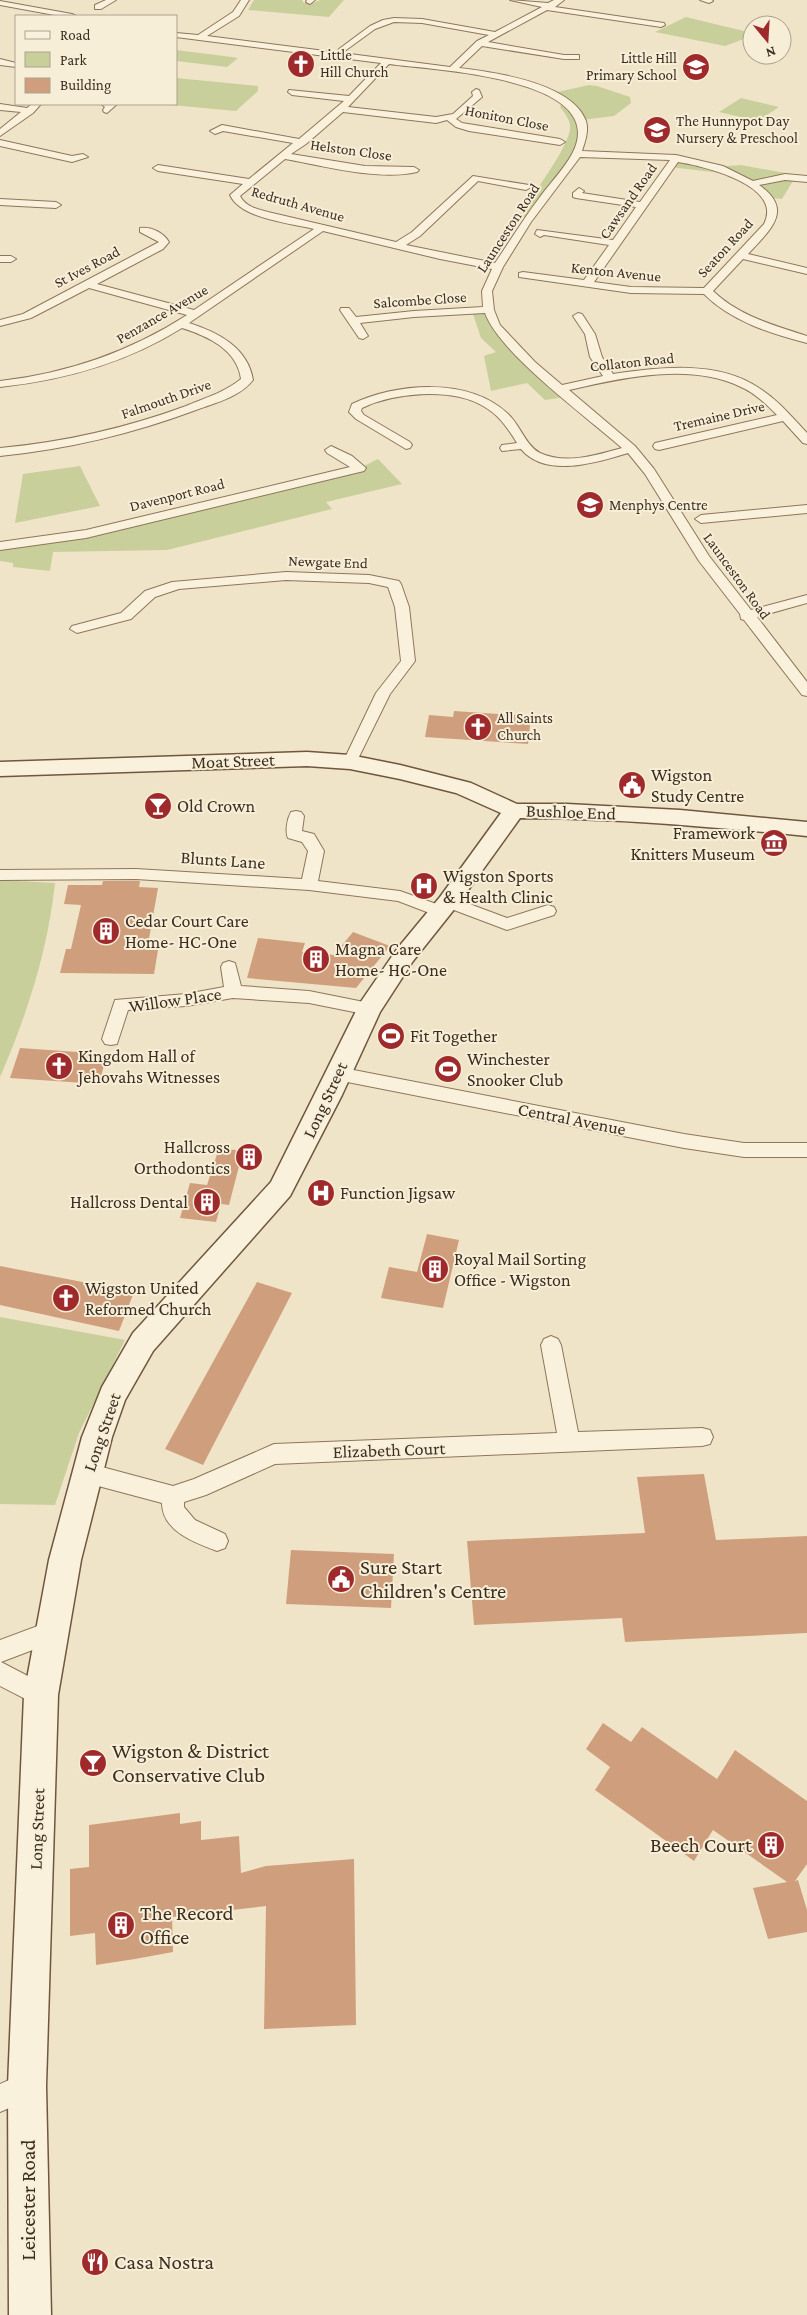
<svg xmlns="http://www.w3.org/2000/svg" width="807" height="2315" viewBox="0 0 807 2315" font-family="'Crimson Pro',serif">
  <style>
    .green { fill: #c9cf9b }
    .building { fill: #cf9f7d }
    .lines { fill: none; stroke-linecap: round; stroke-linejoin: round }
    .street-casing { stroke: #8d765c; stroke-width: 2 }
    .secondary-casing { stroke: #6f573f; stroke-width: 3 }
    .street { fill: #faf1dc; fill-rule: evenodd }
    .secondary { fill: #faf1dc; fill-rule: evenodd }
    .labels { text-anchor: middle; stroke-width: 4; stroke-linejoin: round; paint-order: stroke }
    .far-poi-label { font-size: 15px; fill: #3d2e20; stroke: #f7eed8; text-anchor: start }
    .far-street-label { font-size: 15px; fill: #3d2e20; stroke: #f7eed8 }
    .street-label { font-size: 18px; fill: #3d2e20; stroke: #f7eed8 }
    .poi-label { font-size: 18px; fill: #3d2e20; stroke: #f7eed8; text-anchor: start }
    .near-poi-label { font-size: 21px; fill: #3d2e20; stroke: #f7eed8; text-anchor: start }
    .near-street-label { font-size: 21px; fill: #3d2e20; stroke: #f7eed8 }
  </style>
  <rect width="100%" height="100%" fill="#f0e4c8"/>
  <path class="green" d="M254 0H302L304 3H313L320 0H344L329 17 248 10Z
    M686 17 752 33V36L725 46 655 32Z
    M176 50 232 57 238 58 227 67 176 61Z
    M176 78 258 86V91L236 111 160 104H176Z
    M589 85 597 86 630 97 631 103 614 116 581 120V143L527 221 520 214C531 197 571 144 570 127 570 119 564 113 560 107L563 100 553 93Z
    M741 98 779 107 758 121 719 112Z
    M676 158 716 167 741 165 802 176 793 181 782 199 769 198 737 175 670 167Z
    M489 310 495 326 566 397 545 400 527 383 491 391 484 356 496 352 481 338 472 311Z
    M378 459 402 484 326 502 332 509 167 550 53 552 50 571 13 567V563L0 561V546L26 544 360 468Z
    M80 466 100 506 15 523 23 474Z
    M0 880 55 883C48 950 27 1015 0 1077Z
    M0 1317 125 1340 79 1433 55 1505 0 1504Z"/>
  <path class="building" d="M454 711 531 716 528 744 425 737 429 715 453 717Z
    M103 881H140L139 887 158 888 147 950H158L154 974 60 973 66 949H71L81 905 64 904 68 885H102Z
    M353 932 390 946 356 988 247 978 258 938 305 943 302 952 334 955Z
    M20 1048 107 1054 99 1084 10 1078Z
    M219 1148 243 1151 229 1205 221 1204 216 1222 180 1218 190 1183 207 1185Z
    M427 1234 459 1240 443 1308 381 1298 389 1267 417 1272Z
    M0 1266 134 1292 119 1331 0 1305Z
    M257 1282 292 1293 203 1465 165 1449Z
    M704 1474 716 1540 807 1536V1633L625 1642 622 1618 474 1625 467 1541 645 1533 637 1477Z
    M291 1550 394 1554 391 1608 286 1604Z
    M603 1723 631 1742 642 1727 717 1779 735 1750 807 1801V1864L795 1881 798 1880 807 1910V1932L768 1939 753 1888 787 1882 713 1830 694 1861 595 1790 610 1767 586 1749Z
    M180 1813V1824L201 1821V1840L239 1836 241 1873 266 1866 354 1859 356 2025 264 2029 266 1906 172 1917 173 1952 135 1959 96 1965 95 1933 70 1936V1869L89 1867V1825Z"/>
  <g class="lines">
    <g class="street-casing">
      <path id="street" d="M106 0H116L101 9H95V5Z
        M241 0H249L239 16 207 36 341 53 338 51 339 49 370 26 383 20 394 18 422 19 495 32 542 7 510 0 548 3 554 0H564L555 7 664 23 665 25 661 27 547 10 488 42 564 55H579V59H564L482 46 459 68C494 72 572 83 586 121 589 131 585 142 582 151L676 155 723 166 753 181 785 174 807 176V182L785 180 759 185C796 210 768 232 748 254L807 268V274L743 259 713 291C739 316 774 325 807 336V343C771 334 731 321 704 294L631 293 519 277V273L523 272 584 280 609 245 544 235 540 237 535 234 537 230 613 240 636 207 576 198 573 197V193L579 188 584 191 582 193 640 202 670 160 580 157 531 222 503 267 492 291 494 310 500 325 535 362 562 385 603 376 590 357 585 334 573 316 578 313 582 314 595 334 602 357 613 374C659 367 718 360 759 388 778 400 792 417 807 433V444L803 443 783 421 659 450 655 449 653 446 655 443 777 415C767 405 755 393 741 387 689 362 622 378 569 390L635 446 654 469 709 556 751 610 807 595V603L757 617 807 682V696L802 695 744 620 741 619 740 614 699 561 645 474 628 453C598 462 546 479 521 449L502 451 500 448 502 445 517 443C507 427 499 415 483 406 451 387 393 393 362 408L361 411 364 415 410 442 412 445 410 448 406 449 356 419 349 412 352 404C397 383 468 377 507 413 520 424 525 445 540 453 565 465 597 455 622 448 587 417 500 354 485 313L414 317 360 323 368 336 363 339 359 338 340 310 341 308H349L356 317 414 311 483 307 482 291 492 269 440 259 323 231 189 323C217 332 248 347 253 380 240 397 215 403 196 410 132 434 68 449 0 456V448C65 442 126 428 186 406 205 398 225 392 241 379 237 349 207 336 182 328 126 363 65 380 0 387V381C69 373 129 352 187 315L89 288 31 318 0 326V320L23 314 159 242 140 232V228C151 226 164 233 169 242L163 249 97 284 194 310 314 229C290 223 241 219 230 195L243 184 158 171 153 168 158 165 249 179 293 143 223 131 215 134 210 131 222 125 299 139 344 101 292 95 288 92 289 90 349 96 381 63 176 37V33L198 35 233 12ZM394 22 422 23 489 35 477 41 450 67 342 53 375 29ZM389 64C431 70 613 77 572 154 564 169 550 183 540 197 524 218 510 241 495 263L406 245 420 236 478 181 526 190 531 187 529 185 473 176 412 232 396 242 268 212C257 209 246 207 240 196L285 159C325 166 378 181 417 172L419 170 414 167 365 166 291 154 306 144 343 112 436 123 447 120 456 127 469 131 560 145 565 142 560 139 462 123 456 119 482 97 479 90 476 89 472 92 473 96 453 114 436 117 348 107ZM678 162C703 166 784 185 764 224L704 288 631 287 594 282Z
        M307 0H315L310 4 306 2Z
        M700 0H712L713 1 709 3Z
        M0 1 72 14 76 16H60L0 5Z
        M0 59 16 63V67L0 65Z
        M0 104 27 108 32 104H41L33 113 0 136V129L21 112 0 110Z
        M101 104H116V105L107 113 104 112 103 110 105 107Z
        M0 140 72 156 83 154 88 157 72 162 0 146Z
        M0 199 56 202 61 205 56 208 0 205Z
        M0 256H11L16 259 11 262H0Z
        M331 446 352 456 366 468 364 471 86 538 0 550V542L86 530 350 467 327 453 325 450Z
        M807 505V513L701 523 695 519 701 515Z
        M286 572 369 575 399 581 401 584 409 607 415 661 390 694 355 765H345L343 762 376 693 401 661 395 607 388 587 369 583 286 580 179 589 155 597 131 619 77 633 70 629 72 626 121 613 145 591 172 582Z
        M296 811 301 812 304 816 302 831 314 834 324 851 318 881 400 891 442 906 440 902 442 898 448 896 507 918 548 905 554 907 556 911 554 915 507 930 446 907 448 911 446 915 440 917 398 901 309 890 136 879 0 880V870L136 869 302 879 308 851 302 842 288 838C285 832 287 819 291 812Z
        M229 961 235 963 241 986 309 991 369 1003 375 1005 378 1009 375 1013 369 1015 309 1003 233 998 186 1006 128 1010 117 1044 111 1045 105 1044 102 1039 115 1000 186 994 224 987 221 967 223 963Z
        M338 1067 684 1134 744 1143H807V1157H744L684 1148 332 1079 329 1074 332 1069Z
        M551 1336 558 1339 561 1345 578 1432 702 1428 710 1430 713 1437 710 1444 702 1446 275 1464 206 1495 184 1502V1507L195 1520 225 1534 228 1541 225 1548 217 1551C195 1543 162 1531 162 1503L87 1483 79 1480 76 1473 79 1466 87 1463 173 1486 194 1479 274 1444 557 1433 541 1345 544 1339Z
        M51 1621 59 1624 63 1632 59 1640 1 1662 49 1687 53 1695 49 1703 41 1707 0 1686V1640Z
        M27 2072 37 2076 41 2086 37 2096 0 2112V2084Z"/>
    </g>
    <g class="secondary-casing">
      <path id="secondary" d="M307 752 350 755 400 765 471 783 517 804H567L680 810 807 822V836C711 827 616 818 520 818L456 907 413 961 380 1012 342 1095 290 1196 153 1351 125 1400 112 1437 81 1560 58 1695 46 2086 51 2315H9L8 2086 24 1695 49 1560 82 1437 102 1387 133 1333 271 1182 360 1003 397 949 440 897 501 813 456 793 400 779 350 769 307 766 0 776V762Z"/>
    </g>
    <use href="#street" class="street"/>
    <use href="#secondary" class="secondary"/>
  </g>
  <defs>
    <g id="church-disc" transform="scale(1.4375)"><circle r="9.5" fill="#9e2a2b" stroke="#f7eed8"/><path d="M-1.2-6h2.4v3.5h3.3v2.4h-3.3V6h-2.4V-.1h-3.3v-2.4h3.3Z" fill="#fff"/></g>
    <g id="school-disc" transform="scale(1.4375)"><circle r="9.5" fill="#9e2a2b" stroke="#f7eed8"/><path d="M0-5L7-2L0 1L-7-2ZM-4 1L0 2.5L4 1V4Q0 6-4 4Z" fill="#fff"/></g>
    <g id="civic-disc" transform="scale(1.4375)"><circle r="9.5" fill="#9e2a2b" stroke="#f7eed8"/><path d="M-.6-6.5H3V-4.5H.6V-3L4-1V1h2V6H-6V1h2V-1L-.6-3ZM-1.2 2.5V6h2.4V2.5Z" fill="#fff"/></g>
    <g id="bar-disc" transform="scale(1.4375)"><circle r="9.5" fill="#9e2a2b" stroke="#f7eed8"/><path d="M-6-5H6L.8 .8V4.5H3.5V6h-7V4.5H-.8V.8Z" fill="#fff"/></g>
    <g id="museum-disc" transform="scale(1.4375)"><circle r="9.5" fill="#9e2a2b" stroke="#f7eed8"/><path d="M0-6L6-3V-2H-6V-3ZM-5-1h2V3h-2ZM-1-1h2V3h-2ZM3-1h2V3H3ZM-6 4H6V6H-6Z" fill="#fff"/></g>
    <g id="hospital-disc" transform="scale(1.4375)"><circle r="9.5" fill="#9e2a2b" stroke="#f7eed8"/><path d="M-5-5h3v3.5h4V-5h3V5h-3V1.5h-4V5h-3Z" fill="#fff"/></g>
    <g id="building-disc" transform="scale(1.4375)"><circle r="9.5" fill="#9e2a2b" stroke="#f7eed8"/><path d="M-4-6H4V6H1V3H-1V6H-4ZM-2.5-4.3h1.7v1.8h-1.7ZM.8-4.3h1.7v1.8H.8ZM-2.5-1h1.7V.8h-1.7ZM.8-1h1.7V.8H.8Z" fill="#fff"/></g>
    <g id="stadium-disc" transform="scale(1.4375)"><circle r="9.5" fill="#9e2a2b" stroke="#f7eed8"/><path d="M0-5a6.5 5 0 1 0 0 10a6.5 5 0 1 0 0-10ZM-3.5-1.8h7v3.6h-7Z" fill="#fff"/></g>
    <g id="restaurant-disc" transform="scale(1.4375)"><circle r="9.5" fill="#9e2a2b" stroke="#f7eed8"/><path d="M-5-6h1v4h1v-4h1v4h1v-4h1v5L-1.5 .5V6h-2V.5L-5-1ZM5-6V6H3V1.5H1.5Q1.5-4 5-6Z" fill="#fff"/></g>
  </defs>
  <g fill-rule="evenodd">
    <use href="#church-disc" x="301" y="64"/>
    <use href="#school-disc" x="696" y="67"/>
    <use href="#school-disc" x="657" y="130"/>
    <use href="#school-disc" x="590" y="505"/>
    <use href="#church-disc" x="478" y="727"/>
    <use href="#civic-disc" x="632" y="785"/>
    <use href="#bar-disc" x="158" y="806"/>
    <use href="#museum-disc" x="774" y="843"/>
    <use href="#hospital-disc" x="424" y="886"/>
    <use href="#building-disc" x="106" y="931"/>
    <use href="#building-disc" x="316" y="959"/>
    <use href="#stadium-disc" x="391" y="1036"/>
    <use href="#church-disc" x="59" y="1066"/>
    <use href="#stadium-disc" x="448" y="1069"/>
    <use href="#building-disc" x="249" y="1157"/>
    <use href="#hospital-disc" x="321" y="1193"/>
    <use href="#building-disc" x="207" y="1202"/>
    <use href="#building-disc" x="435" y="1269"/>
    <use href="#church-disc" x="66" y="1298"/>
    <use href="#civic-disc" x="341" y="1579"/>
    <use href="#bar-disc" x="93" y="1763"/>
    <use href="#building-disc" x="771" y="1845"/>
    <use href="#building-disc" x="121" y="1925"/>
    <use href="#restaurant-disc" x="95" y="2262"/>
  </g>
  <g class="labels">
    <g class="far-poi-label">
      <text x="320" y="60">Little<tspan x="320" dy="17">Hill Church</tspan></text>
      <text x="677" y="63" text-anchor="end">Little Hill<tspan x="677" dy="17">Primary School</tspan></text>
      <text x="676" y="126">The Hunnypot Day<tspan x="676" dy="17">Nursery &amp; Preschool</tspan></text>
      <text x="609" y="510">Menphys Centre</text>
      <text x="497" y="723">All Saints<tspan x="497" dy="17">Church</tspan></text>
    </g>
    <g class="far-street-label">
      <text transform="translate(507 118) rotate(11)" y="5">Honiton Close</text>
      <text transform="translate(351 150) rotate(8)" y="5">Helston Close</text>
      <text transform="translate(628 201) rotate(-55)" y="5">Cawsand Road</text>
      <text transform="translate(298 204) rotate(16)" y="5">Redruth Avenue</text>
      <text transform="translate(508 228) rotate(-57)" y="5">Launceston Road</text>
      <text transform="translate(725 248) rotate(-47)" y="5">Seaton Road</text>
      <text transform="translate(87 267) rotate(-28)" y="5">St Ives Road</text>
      <text transform="translate(616 272) rotate(6)" y="5">Kenton Avenue</text>
      <text transform="translate(420 300) rotate(-4)" y="5">Salcombe Close</text>
      <text transform="translate(162 314) rotate(-30)" y="5">Penzance Avenue</text>
      <text transform="translate(632 362) rotate(-6)" y="5">Collaton Road</text>
      <text transform="translate(166 399) rotate(-19)" y="5">Falmouth Drive</text>
      <text transform="translate(719 416) rotate(-13)" y="5">Tremaine Drive</text>
      <text transform="translate(177 495) rotate(-14)" y="5">Davenport Road</text>
      <text transform="translate(328 562) rotate(2)" y="5">Newgate End</text>
      <text transform="translate(737 576) rotate(54)" y="5">Launceston Road</text>
    </g>
    <g class="street-label">
      <text transform="translate(233 761) rotate(-2)" y="6">Moat Street</text>
      <text transform="translate(571 812) rotate(2)" y="6">Bushloe End</text>
      <text transform="translate(223 860) rotate(4)" y="6">Blunts Lane</text>
      <text transform="translate(175 1000) rotate(-8)" y="6">Willow Place</text>
      <text transform="translate(325 1100) rotate(-65)" y="6">Long Street</text>
      <text transform="translate(572 1119) rotate(11)" y="6">Central Avenue</text>
      <text transform="translate(102 1432) rotate(-71)" y="6">Long Street</text>
      <text transform="translate(389 1450) rotate(-2)" y="6">Elizabeth Court</text>
      <text transform="translate(37 1829) rotate(-88)" y="6">Long Street</text>
    </g>
    <g class="poi-label">
      <text x="651" y="781">Wigston<tspan x="651" dy="21">Study Centre</tspan></text>
      <text x="177" y="812">Old Crown</text>
      <text x="755" y="839" text-anchor="end">Framework<tspan x="755" dy="21">Knitters Museum</tspan></text>
      <text x="443" y="882">Wigston Sports<tspan x="443" dy="21">&amp; Health Clinic</tspan></text>
      <text x="125" y="927">Cedar Court Care<tspan x="125" dy="21">Home- HC-One</tspan></text>
      <text x="335" y="955">Magna Care<tspan x="335" dy="21">Home- HC-One</tspan></text>
      <text x="410" y="1042">Fit Together</text>
      <text x="78" y="1062">Kingdom Hall of<tspan x="78" dy="21">Jehovahs Witnesses</tspan></text>
      <text x="467" y="1065">Winchester<tspan x="467" dy="21">Snooker Club</tspan></text>
      <text x="230" y="1153" text-anchor="end">Hallcross<tspan x="230" dy="21">Orthodontics</tspan></text>
      <text x="340" y="1199">Function Jigsaw</text>
      <text x="188" y="1208" text-anchor="end">Hallcross Dental</text>
      <text x="454" y="1265">Royal Mail Sorting<tspan x="454" dy="21">Office - Wigston</tspan></text>
      <text x="85" y="1294">Wigston United<tspan x="85" dy="21">Reformed Church</tspan></text>
    </g>
    <g class="near-poi-label">
      <text x="360" y="1574">Sure Start<tspan x="360" dy="24">Children's Centre</tspan></text>
      <text x="112" y="1758">Wigston &amp; District<tspan x="112" dy="24">Conservative Club</tspan></text>
      <text x="752" y="1852" text-anchor="end">Beech Court</text>
      <text x="140" y="1920">The Record<tspan x="140" dy="24">Office</tspan></text>
      <text x="114" y="2269">Casa Nostra</text>
    </g>
    <g class="near-street-label">
      <text transform="translate(28 2200) rotate(-90)" y="7">Leicester Road</text>
    </g>
  </g>
  <rect x="15" y="15" width="162" height="90" fill="#f7eed8" stroke="#ada18e"/>
  <rect x="25" y="31" width="25" height="8" fill="#faf1dc" stroke="#ada18e"/>
  <text x="60" y="40" font-size="15" fill="#3d2e20">Road</text>
  <rect x="25" y="52" width="25" height="15" fill="#c9cf9b" stroke="#ada18e"/>
  <text x="60" y="65" font-size="15" fill="#3d2e20">Park</text>
  <rect x="25" y="78" width="25" height="15" fill="#cf9f7d" stroke="#ada18e"/>
  <text x="60" y="90" font-size="15" fill="#3d2e20">Building</text>
  <g transform="translate(767 40) rotate(162)"><circle r="24" fill="#f7eed8" stroke="#ada18e"/>
  <path d="M0-4L9 19L0 12L-9 19Z" fill="#9e2a2b"/>
  <text y="-8" font-size="14" font-weight="bold" text-anchor="middle" fill="#3d2e20">N</text>
  </g>
</svg>
